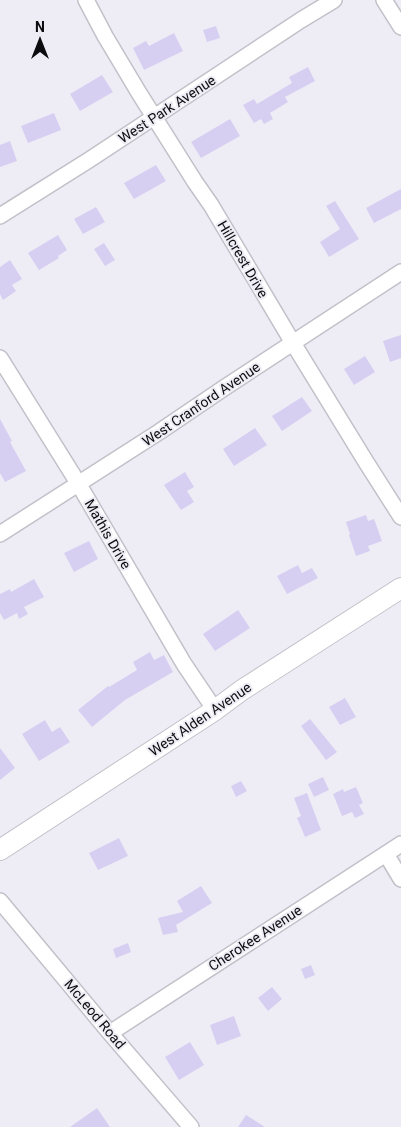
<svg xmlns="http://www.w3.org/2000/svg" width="401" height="1127" viewBox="0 0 401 1127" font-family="Roboto,sans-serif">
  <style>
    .building { fill: #d7cff2 }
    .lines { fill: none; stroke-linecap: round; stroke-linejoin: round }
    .street-casing { stroke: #c2c1c9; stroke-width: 18 }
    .secondary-casing { stroke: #c2c1c9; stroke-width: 22 }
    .street { stroke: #fff; stroke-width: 15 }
    .secondary { stroke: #fff; stroke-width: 20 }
    .labels { text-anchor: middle; stroke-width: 4; stroke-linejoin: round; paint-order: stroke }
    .street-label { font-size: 14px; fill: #0c0c0f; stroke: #eeedf6 }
  </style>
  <rect width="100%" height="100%" fill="#eeedf6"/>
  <path class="building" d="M216 26 220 38 207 42 203 30Z
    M174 33 183 51 144 70 133 48 146 41 149 46Z
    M308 67 315 81 285 97 288 102 270 113 273 119 264 124 261 119 254 123 243 105 254 99 257 104 292 83 289 77Z
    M102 75 113 92 80 111 70 94Z
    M54 113 61 130 28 143 21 126Z
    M230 119 240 136 201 158 191 142Z
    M10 141 17 161 0 167V145Z
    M156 165 166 181 134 199 124 183Z
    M401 189V209L374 223 366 208Z
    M335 201 359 239 329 257 320 242 340 229 326 206Z
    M96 207 105 222 83 234 74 219Z
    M58 235 67 250 58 256 59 258 39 270 28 253Z
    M104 243 115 260 105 266 94 249Z
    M10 260 22 279 12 285 16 291 3 300 0 294V267Z
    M401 335V358L390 362 383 341Z
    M365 356 375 372 354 385 344 369Z
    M302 397 312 411 282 431 272 416Z
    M0 419 12 441 10 442 26 471 5 482 0 473Z
    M255 428 267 445 234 466 223 449Z
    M185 472 194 487 187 491 194 502 181 510 164 485Z
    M366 515 368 521 374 519 382 541 368 546 370 551 356 556 349 535 350 534 346 522Z
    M89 541 98 559 74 572 64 553Z
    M298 565 302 573 312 568 318 578 287 594 277 576Z
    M34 579 44 597 24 607 28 614 19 619 17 613 4 620 0 613V594L10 589 11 592Z
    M238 610 250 628 215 651 203 634Z
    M150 652 154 660 164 655 173 672 125 700 92 727 78 710 108 686 109 687 137 670 133 662Z
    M345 698 356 717 340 725 329 707Z
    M310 719 337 752 326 760 301 726Z
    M45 720 52 732 60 727 70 742 39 761 22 734Z
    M0 748 15 768 0 780Z
    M323 777 329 790 314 797 308 784Z
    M241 781 247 791 236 797 231 786Z
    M356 787 363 803 359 805 364 814 355 818 352 812 342 816 333 794 343 789 344 792Z
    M307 793 321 830 305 837 297 818 301 816 294 798Z
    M119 838 128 856 98 870 89 853Z
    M201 886 212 903 176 925 178 932 163 935 158 918 183 912 177 901Z
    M128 943 131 952 116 958 113 949Z
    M311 965 315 975 305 979 301 969Z
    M272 987 282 999 268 1011 258 998Z
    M234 1016 241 1036 217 1045 210 1025Z
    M190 1042 204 1065 179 1080 165 1057Z
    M97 1108 110 1127H70Z
    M246 1115 265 1127H238Z"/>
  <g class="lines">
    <g class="street-casing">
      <path id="street" d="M86 0 105 36 139 93 195 182 211 205 293 343 366 462 401 517
        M384 0 401 27
        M0 216 89 160 301 20 334 0
        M0 358 78 483 184 664 215 710
        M0 534 159 432 224 388 401 272
        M386 854 401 879
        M0 901 110 1033 191 1127
        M110 1033 401 844"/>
    </g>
    <g class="secondary-casing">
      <path id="secondary" d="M0 850 215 710 242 690 401 588"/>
    </g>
    <use href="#street" class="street"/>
    <use href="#secondary" class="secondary"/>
  </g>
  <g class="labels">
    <g class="street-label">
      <text transform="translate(167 109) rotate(-33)" y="5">West Park Avenue</text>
      <text transform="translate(243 259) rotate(60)" y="5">Hillcrest Drive</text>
      <text transform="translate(201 404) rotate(-34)" y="5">West Cranford Avenue</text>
      <text transform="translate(108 534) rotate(60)" y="5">Mathis Drive</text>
      <text transform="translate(200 719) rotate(-34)" y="5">West Alden Avenue</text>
      <text transform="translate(255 938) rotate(-33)" y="5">Cherokee Avenue</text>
      <text transform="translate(95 1014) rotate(50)" y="5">McLeod Road</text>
    </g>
  </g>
  <g transform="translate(40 40)" stroke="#eeedf6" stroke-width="4" paint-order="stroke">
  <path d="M0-4L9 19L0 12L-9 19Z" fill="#0c0c0f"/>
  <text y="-8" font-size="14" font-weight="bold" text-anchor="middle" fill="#0c0c0f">N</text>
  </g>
</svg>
